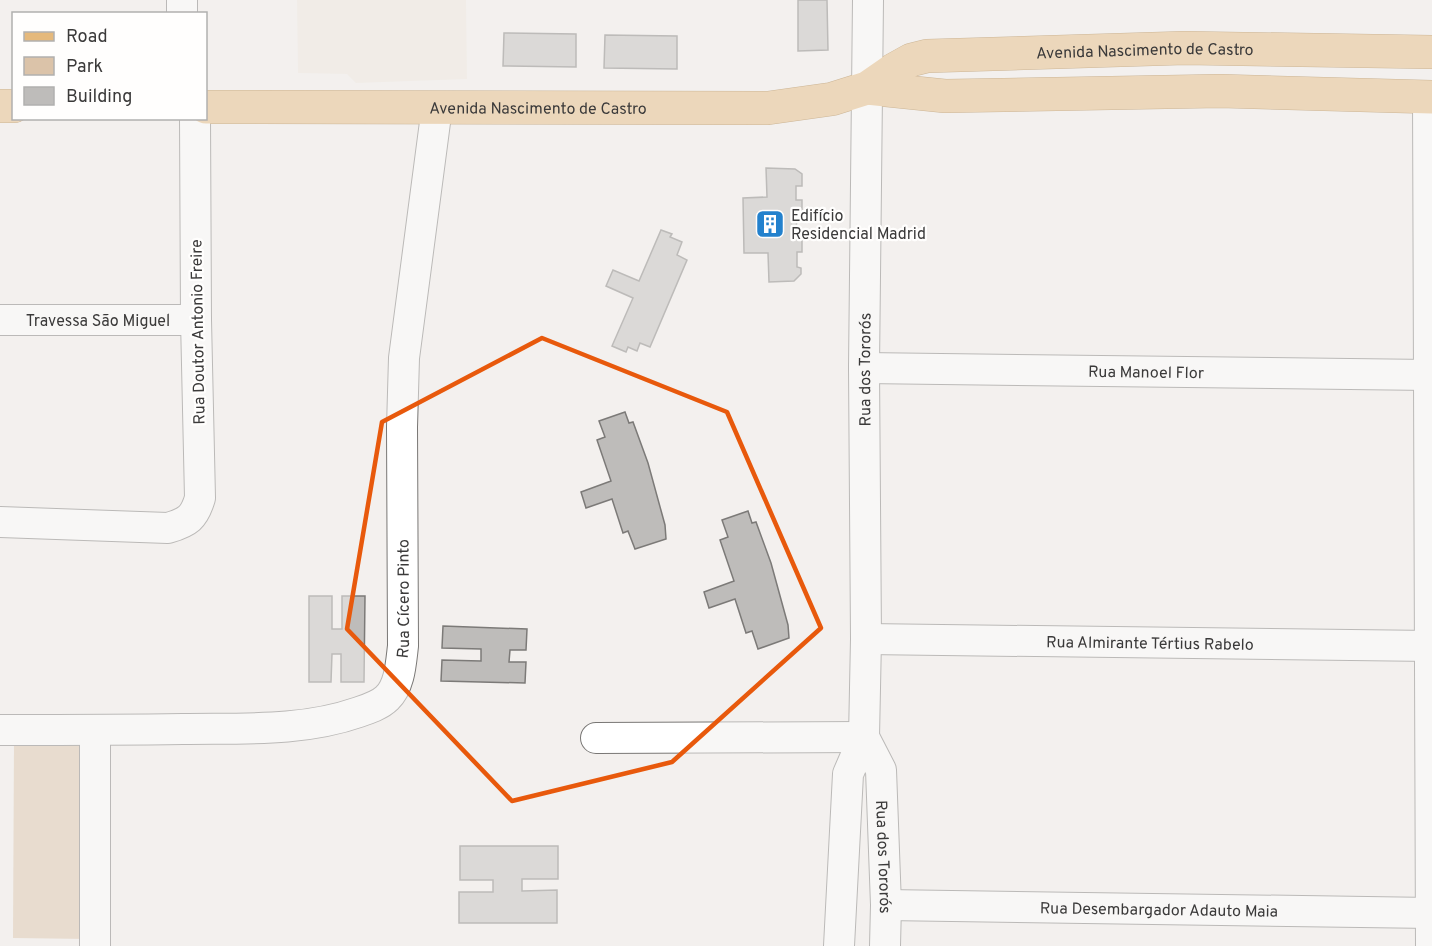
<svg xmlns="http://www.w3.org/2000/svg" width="1432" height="946" viewBox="0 0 1432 946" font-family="Overpass,sans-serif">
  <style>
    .built { fill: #efe7de }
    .green { fill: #dbc3a9 }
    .building { fill: #bebcba; stroke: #7c7a78; stroke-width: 1.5 }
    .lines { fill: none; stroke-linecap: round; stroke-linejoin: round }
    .minor-casing { stroke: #797775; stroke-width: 32 }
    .major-casing { stroke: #9e6e2c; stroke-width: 34 }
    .minor { stroke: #fff; stroke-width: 30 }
    .major { stroke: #e5b97c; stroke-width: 33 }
    .marked { fill: none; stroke: #e8590c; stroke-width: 4.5; stroke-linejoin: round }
    .labels { text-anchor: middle; stroke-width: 4.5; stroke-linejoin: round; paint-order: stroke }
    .street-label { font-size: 16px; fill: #3b3a3a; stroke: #fffefd }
    .poi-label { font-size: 16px; fill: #3b3a3a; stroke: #fffefd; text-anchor: start }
  </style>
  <rect width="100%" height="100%" fill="#f3f0ee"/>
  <path class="built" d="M297 0H466L467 79 356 83 347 74 298 73Z"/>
  <path class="green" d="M14 738H93L89 939 13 938Z"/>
  <path class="building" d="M798 0H827L828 50 798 51Z
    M504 33 576 34V67L503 66Z
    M605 35 677 36V69L604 68Z
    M766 168 795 169 802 174V186H796V200H802V218H797L796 230H802V252H797V267L801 268V274L794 281 769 282 768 253H744L743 198 767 197Z
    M661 230 672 234 670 237 682 242 677 255 687 260 650 347 640 343 637 351 628 347 626 352 612 346 633 298 606 286 613 270 639 281Z
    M625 412 629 423 633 422 648 463 665 525 666 539 635 549 628 531 623 533 612 499 586 508 581 492 611 481 597 440 605 437 599 421Z
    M748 511 752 523 756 522 771 563 788 625 789 638 758 649 752 631 746 633 735 599 709 608 704 592 734 581 720 540 728 537 722 520Z
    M309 596H332V629H342V596H365L364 682H341V654H332L331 682H309Z
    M443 626 527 629 526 650H510L509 662H526L525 683 441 681 442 660 481 661V649L442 648Z
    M460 846H558V879H522V891L557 890V923H459V892H493V880H460Z"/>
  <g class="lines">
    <g class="minor-casing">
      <g id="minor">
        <path d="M182 14V0"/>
        <path d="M1428 96 1431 946"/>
        <path id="s1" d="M0 320H196"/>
        <path id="s2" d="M864 368 1429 375"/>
        <path d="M0 522 168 528C188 522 194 518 200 498L196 320 195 118"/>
        <path id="s3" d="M866 639 1432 646"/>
        <path id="s4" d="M0 730C61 730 122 730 183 729 242 728 302 732 359 712 368 709 380 705 387 698 400 686 401 662 403 646L402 427 404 358 437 107"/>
        <path id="s5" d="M864 737 881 770 886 905 885 946"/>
        <path d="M596 738 864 737"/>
        <path id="s6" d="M886 905 1432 913"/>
        <path d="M95 946V731"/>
        <path id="s7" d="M839 946 848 774 864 737 866 639 864 368 868 0"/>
      </g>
    </g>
    <g class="major-casing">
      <g id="major">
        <path d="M867 88 945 96 1220 91 1432 97"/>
        <path d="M0 106H14"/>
        <path id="s8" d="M206 107 768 108 832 99 867 88 893 70 911 60 927 56 1185 48 1432 52"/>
      </g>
    </g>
    <use href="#minor" class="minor"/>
    <use href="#major" class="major"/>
  </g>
  <path d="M0 0H1432V946H0ZM542 338 727 412 821 628 672 762 512 801 347 629 382 422Z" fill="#f3f0ee" fill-opacity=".55" fill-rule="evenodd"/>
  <path class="marked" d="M542 338 727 412 821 628 672 762 512 801 347 629 382 422Z"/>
  <defs>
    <g id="building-square" transform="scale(1.5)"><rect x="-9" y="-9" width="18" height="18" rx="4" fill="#2381cd" stroke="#fffefd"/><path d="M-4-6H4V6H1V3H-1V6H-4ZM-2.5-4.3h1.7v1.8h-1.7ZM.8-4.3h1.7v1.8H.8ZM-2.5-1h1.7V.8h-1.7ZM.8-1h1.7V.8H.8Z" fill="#fff"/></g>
  </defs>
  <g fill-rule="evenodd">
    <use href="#building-square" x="770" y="224"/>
  </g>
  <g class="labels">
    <g class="street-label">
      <text dy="6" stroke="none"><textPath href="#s8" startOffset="950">Avenida Nascimento de Castro</textPath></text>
      <text dy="6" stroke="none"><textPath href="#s8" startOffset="332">Avenida Nascimento de Castro</textPath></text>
      <text dy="6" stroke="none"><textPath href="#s1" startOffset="98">Travessa São Miguel</textPath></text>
      <text transform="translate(197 332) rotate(-91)" y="6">Rua Doutor Antonio Freire</text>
      <text dy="6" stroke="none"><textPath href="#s7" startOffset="580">Rua dos Tororós</textPath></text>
      <text dy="6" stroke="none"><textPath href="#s2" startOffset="282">Rua Manoel Flor</textPath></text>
      <text dy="6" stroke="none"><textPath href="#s4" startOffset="495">Rua Cícero Pinto</textPath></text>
      <text dy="6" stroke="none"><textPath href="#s3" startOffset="284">Rua Almirante Tértius Rabelo</textPath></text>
      <text dy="6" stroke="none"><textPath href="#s5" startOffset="124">Rua dos Tororós</textPath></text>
      <text dy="6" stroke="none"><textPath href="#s6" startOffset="273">Rua Desembargador Adauto Maia</textPath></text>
    </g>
    <g class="poi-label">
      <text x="791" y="221">Edifício<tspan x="791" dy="18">Residencial Madrid</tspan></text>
    </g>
  </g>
  <rect x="12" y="12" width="195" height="108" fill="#fffefd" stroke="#b1b0af" stroke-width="1.5"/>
  <rect x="24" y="32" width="30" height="9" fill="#e5b97c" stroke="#b1b0af" stroke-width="1.5"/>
  <text x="66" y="42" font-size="18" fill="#3b3a3a">Road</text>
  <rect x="24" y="57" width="30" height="18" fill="#dbc3a9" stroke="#b1b0af" stroke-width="1.5"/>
  <text x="66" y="72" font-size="18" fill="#3b3a3a">Park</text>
  <rect x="24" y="87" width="30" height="18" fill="#bebcba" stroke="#b1b0af" stroke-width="1.5"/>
  <text x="66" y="102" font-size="18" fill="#3b3a3a">Building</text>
</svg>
